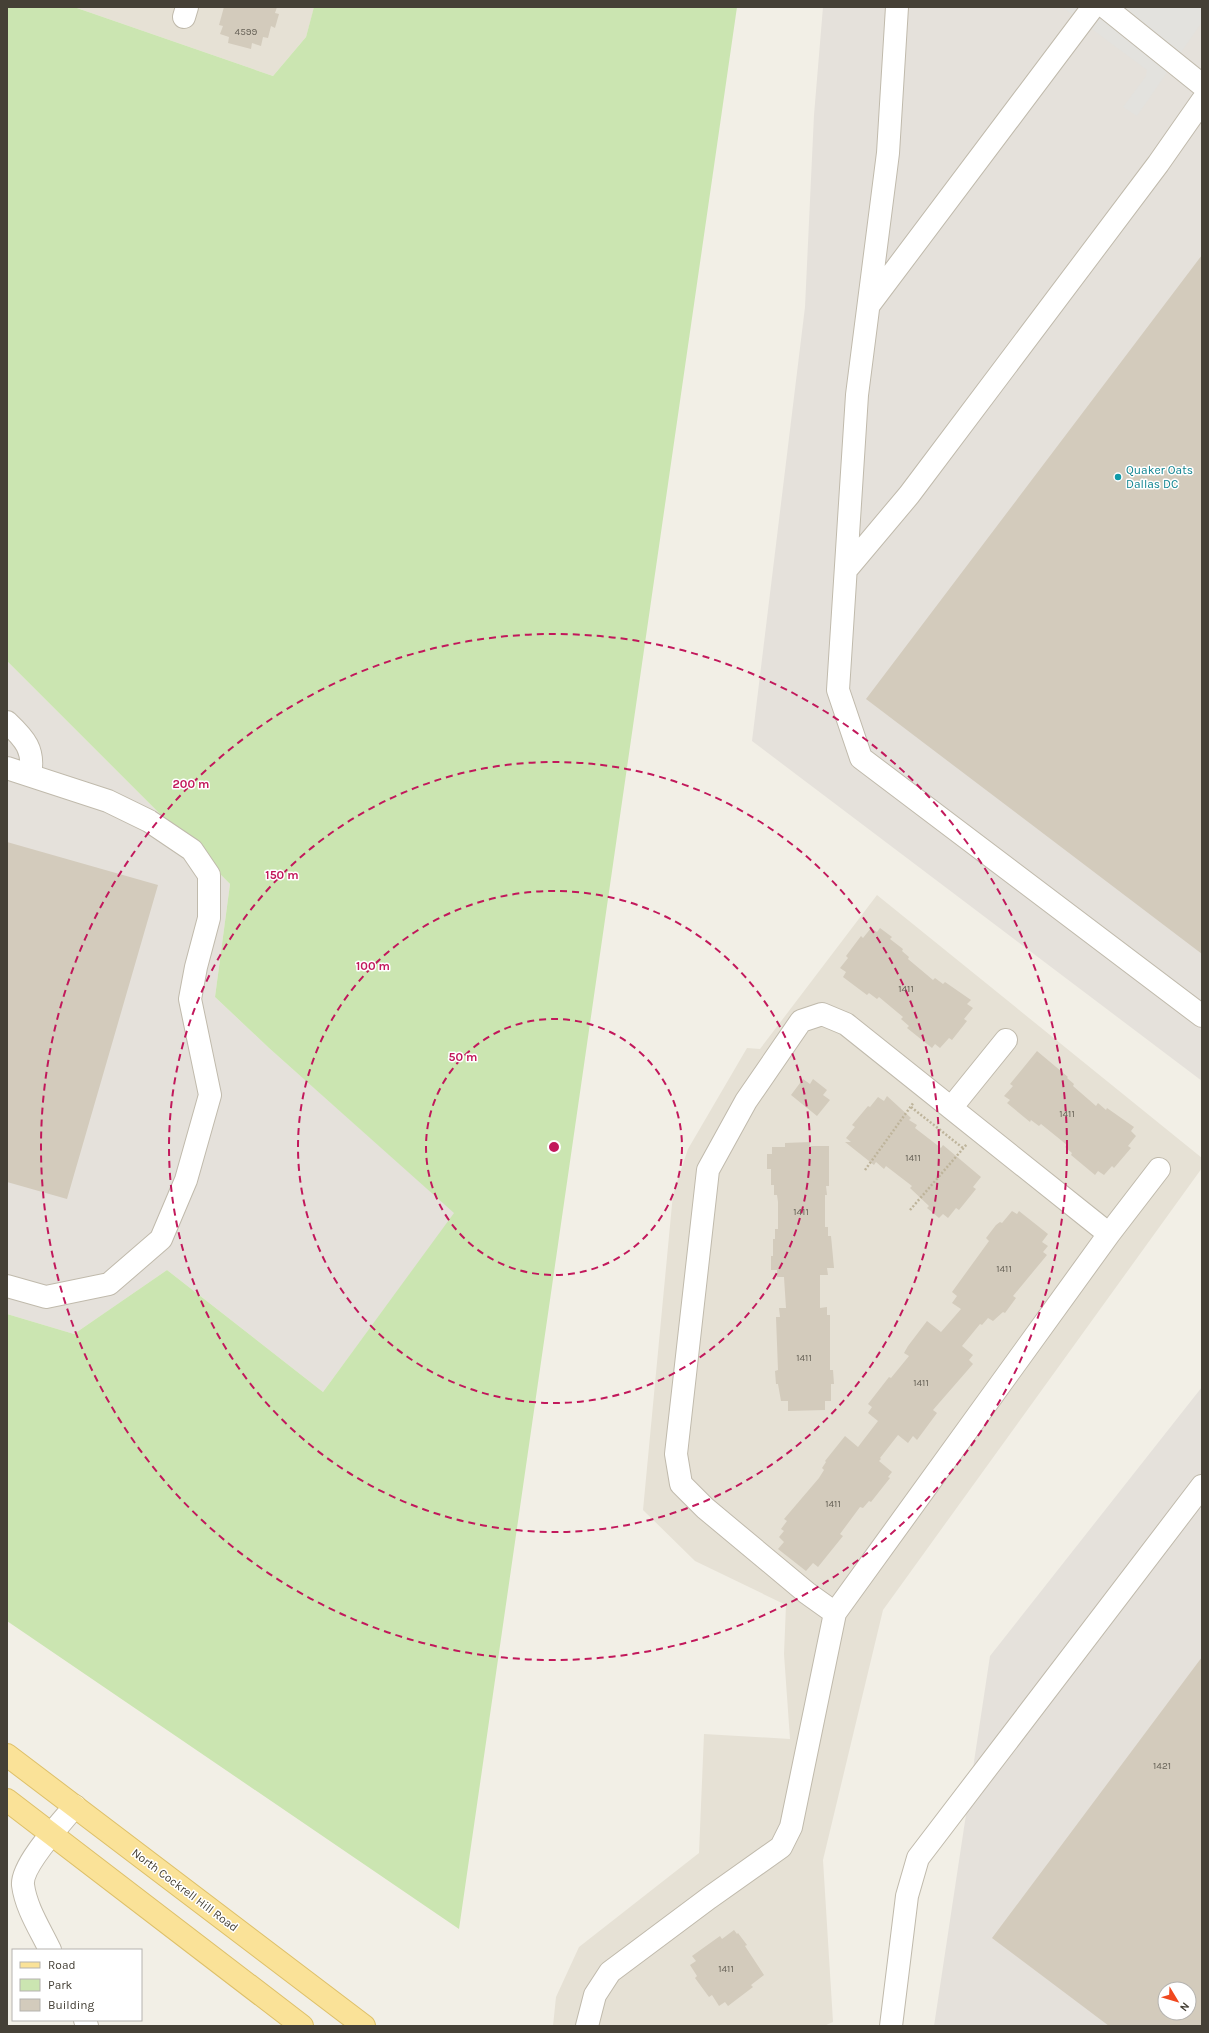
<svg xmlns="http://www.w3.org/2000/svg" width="1209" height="2033" viewBox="0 0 1209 2033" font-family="Karla,sans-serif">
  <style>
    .residential { fill: #e6e1d5 }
    .industrial { fill: #e5e1db; fill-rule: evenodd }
    .green { fill: #cbe5b1 }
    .parking { fill: #e3e2de }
    .building { fill: #d3cbbc; fill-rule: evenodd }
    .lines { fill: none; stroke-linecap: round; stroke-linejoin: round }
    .minor-casing { stroke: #c0baac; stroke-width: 24 }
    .major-casing { stroke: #dec069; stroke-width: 24 }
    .path { stroke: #beb49b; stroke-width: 2.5; stroke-dasharray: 2 2; stroke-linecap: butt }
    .minor { stroke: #fff; stroke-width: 22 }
    .major { stroke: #fae298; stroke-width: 22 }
    .ring { fill: none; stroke: #c2185b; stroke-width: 2; stroke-dasharray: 7 5 }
    .culture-dot { fill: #0f9aa8; stroke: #fff; stroke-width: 1.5 }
    .labels { text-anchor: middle; stroke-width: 3; stroke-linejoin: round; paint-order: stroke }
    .number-label { font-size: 10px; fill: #686358 }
    .culture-label { font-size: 12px; fill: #0d838f; stroke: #fff; text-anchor: start }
    .street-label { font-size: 12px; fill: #454036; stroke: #fff }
    .centre { fill: #c2185b; stroke: #fff; stroke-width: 2 }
    .ring-label { font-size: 12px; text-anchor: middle; font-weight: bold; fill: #c2185b; stroke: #fff; stroke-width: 3; stroke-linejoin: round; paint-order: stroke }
  </style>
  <rect width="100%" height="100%" fill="#f2efe6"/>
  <path class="residential" d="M74 7H314V8L306 37 273 76Z
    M877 895 1202 1158V1168L883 1610 823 1860 833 2022 824 2026H553L556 1997 579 1947 699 1853 704 1734 790 1739 784 1654 786 1605 695 1561 643 1510 673 1194 688 1149 747 1048 760 1049Z"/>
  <path class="industrial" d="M823 7H1202V1081L752 741 805 307 814 115Z
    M7 661 230 884 215 997 269 1048 455 1213 323 1392 167 1270 74 1334 7 1314Z
    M1202 1387V2026H934L990 1656ZM1165 1989H1189V2013H1165Z"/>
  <path class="green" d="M7 7H74L273 76 306 37 314 7H737L459 1929 7 1621V1314L74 1334 167 1270 323 1392 454 1213 269 1048 215 997 230 884 7 661Z"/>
  <path class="parking" d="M1062 7H1202V22L1137 116 1123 107 1146 76 1147 70Z"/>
  <path class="building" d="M224 7H277L275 13 279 14 275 28 271 26 268 38 263 37 261 46 252 43 251 49 228 43 229 37 220 34 223 26 219 25Z
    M1202 255V954L866 699Z
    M7 842 158 885 67 1199 7 1182Z
    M871 928 877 932 880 928 892 937 890 939 903 949 902 951 909 957 908 959 933 980 935 978 943 984 945 982 971 1000 967 1004 973 1008 964 1019 967 1021 952 1040 949 1038 940 1048 935 1044 932 1048 907 1028 909 1026 901 1019 903 1017 879 997 877 999 869 993 867 995 843 977 846 972 840 968 848 958 846 956 861 936 863 938Z
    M1037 1051 1068 1077 1067 1078 1074 1084 1073 1086 1096 1106 1098 1103 1106 1110 1107 1108 1134 1127 1131 1131 1136 1136 1128 1146 1131 1148 1114 1168 1112 1166 1104 1175 1098 1171 1095 1175 1071 1155 1072 1153 1065 1147 1067 1145 1041 1124 1039 1126 1031 1120 1030 1122 1007 1103 1010 1100 1004 1096 1013 1086 1010 1084Z
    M803 1079 810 1084 813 1079 827 1090 823 1095 830 1100 817 1116 791 1095Z
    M887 1096 911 1118 909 1120 917 1125 915 1128 941 1148 943 1145 981 1177 973 1187 976 1189 959 1210 956 1208 948 1218 943 1214 939 1218 927 1208 929 1206 910 1188 912 1186 886 1166 884 1169 876 1162 874 1165 845 1142H851L846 1138 855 1127 852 1125 868 1106 870 1107 878 1097 884 1101Z
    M810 1142V1146H829V1186H826L827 1195H825V1227H828V1236H831L834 1268H827L828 1275H820V1308L827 1307V1315H830V1370H833L834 1384H831V1401H825V1410L788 1411V1401H781L778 1384H776L775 1371 778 1370 776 1317H780L779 1308H786L784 1277H777V1270H771V1256H773V1239H775V1229H778V1202L777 1195H774V1185H771V1169H767V1154H772V1147H785V1143Z
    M1012 1211 1017 1214 1019 1211 1048 1234 1042 1242 1048 1246 1043 1252 1047 1255 1013 1296 1016 1298 1005 1313 1003 1312 993 1321 988 1318 982 1325 980 1324 962 1346 973 1355 969 1360 973 1364 933 1410 937 1413 917 1440 913 1436 908 1443 898 1435 880 1458 881 1459 879 1461 892 1472 888 1477 890 1478 871 1502 869 1501 863 1508 860 1507 840 1534 843 1536 818 1567 813 1563 806 1571 778 1549 784 1542 779 1537 784 1531 781 1529 787 1521 784 1519 819 1478 824 1470 822 1468 826 1462 825 1461 845 1436 858 1447 878 1421 868 1413 872 1407 868 1404 889 1377 891 1378 909 1356 904 1353 908 1346 927 1321 941 1332 961 1309 952 1303 957 1296 952 1292 989 1241 986 1238 996 1225 1000 1222 1002 1223Z
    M1202 1657V2026H1109L992 1938ZM1165 1989H1189V2013H1165Z
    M734 1930 737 1934 738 1933 747 1945 745 1946 764 1975 751 1985 753 1987 728 2006 725 2002 719 2006 712 1995 709 1997 695 1978 697 1976 690 1965 696 1961 692 1956 720 1936 722 1939Z"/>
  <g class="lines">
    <g class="minor-casing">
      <path id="minor" d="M897 7 888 153 857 395 838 690 861 758 1202 1016
        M1105 7 1202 85
        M184 17 187 7
        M869 305 1093 7
        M846 570 909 495 1158 164 1202 101
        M7 722C25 739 35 750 30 775
        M7 768 108 801 149 821 192 850 209 875V918L196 967 190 999 210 1095 186 1180 161 1239 109 1284 46 1297 7 1286
        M951 1108 1006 1040
        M835 1613 807 1593 705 1508 681 1484 676 1454 708 1170 746 1101 801 1021 822 1014 846 1024 1109 1234
        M50 1950C40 1929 26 1908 23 1885 21 1865 62 1822 75 1806
        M85 2020 87 2026
        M587 2026 595 1995 610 1972 709 1898 781 1847 791 1827 835 1613 1109 1234 1159 1169
        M891 2026 907 1896 918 1858 1202 1486"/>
    </g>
    <g class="major-casing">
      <path id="major" d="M7 1755 364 2026
        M7 1800 302 2026"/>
    </g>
    <path class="path" d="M911 1107 963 1148
      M865 1170 914 1102
      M910 1210 967 1144"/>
    <use href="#minor" class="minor"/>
    <use href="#major" class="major"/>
  </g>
  <g class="ring">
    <circle cx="554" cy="1147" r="128"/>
    <circle cx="554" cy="1147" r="256"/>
    <circle cx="554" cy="1147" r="385"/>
    <circle cx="554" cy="1147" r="513"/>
  </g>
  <circle class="culture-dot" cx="1118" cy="477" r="4"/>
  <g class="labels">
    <g class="number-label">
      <text x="246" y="35">4599</text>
      <text x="906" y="992">1411</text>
      <text x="1067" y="1117">1411</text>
      <text x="913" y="1161">1411</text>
      <text x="801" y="1215">1411</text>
      <text x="1004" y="1272">1411</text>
      <text x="804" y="1361">1411</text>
      <text x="921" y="1386">1411</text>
      <text x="833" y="1507">1411</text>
      <text x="1162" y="1769">1421</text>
      <text x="726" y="1972">1411</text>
    </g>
    <g class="culture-label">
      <text x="1126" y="474">Quaker Oats<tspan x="1126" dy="14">Dallas DC</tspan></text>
    </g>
    <g class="street-label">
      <text transform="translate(185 1890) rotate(37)" y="4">North Cockrell Hill Road</text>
    </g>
  </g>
  <circle cx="554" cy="1147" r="6" class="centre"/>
  <g class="ring-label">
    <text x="191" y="788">200 m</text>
    <text x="282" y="879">150 m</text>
    <text x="373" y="970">100 m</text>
    <text x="463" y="1061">50 m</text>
  </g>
  <rect width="1209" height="2033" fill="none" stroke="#454036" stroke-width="16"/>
  <rect x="12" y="1949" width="130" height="72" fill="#ffffff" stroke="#b5b3af"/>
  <rect x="20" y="1962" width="20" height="6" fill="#fae298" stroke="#b5b3af"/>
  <text x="48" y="1969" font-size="12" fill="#454036">Road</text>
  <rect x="20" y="1979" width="20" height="12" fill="#cbe5b1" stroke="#b5b3af"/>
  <text x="48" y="1989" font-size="12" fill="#454036">Park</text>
  <rect x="20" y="1999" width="20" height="12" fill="#d3cbbc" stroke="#b5b3af"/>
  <text x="48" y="2009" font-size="12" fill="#454036">Building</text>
  <g transform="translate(1177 2001) rotate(128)"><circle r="19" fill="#ffffff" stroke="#b5b3af"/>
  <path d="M0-3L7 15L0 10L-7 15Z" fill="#f0481f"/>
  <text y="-6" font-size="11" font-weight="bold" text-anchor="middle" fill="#454036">N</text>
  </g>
</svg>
